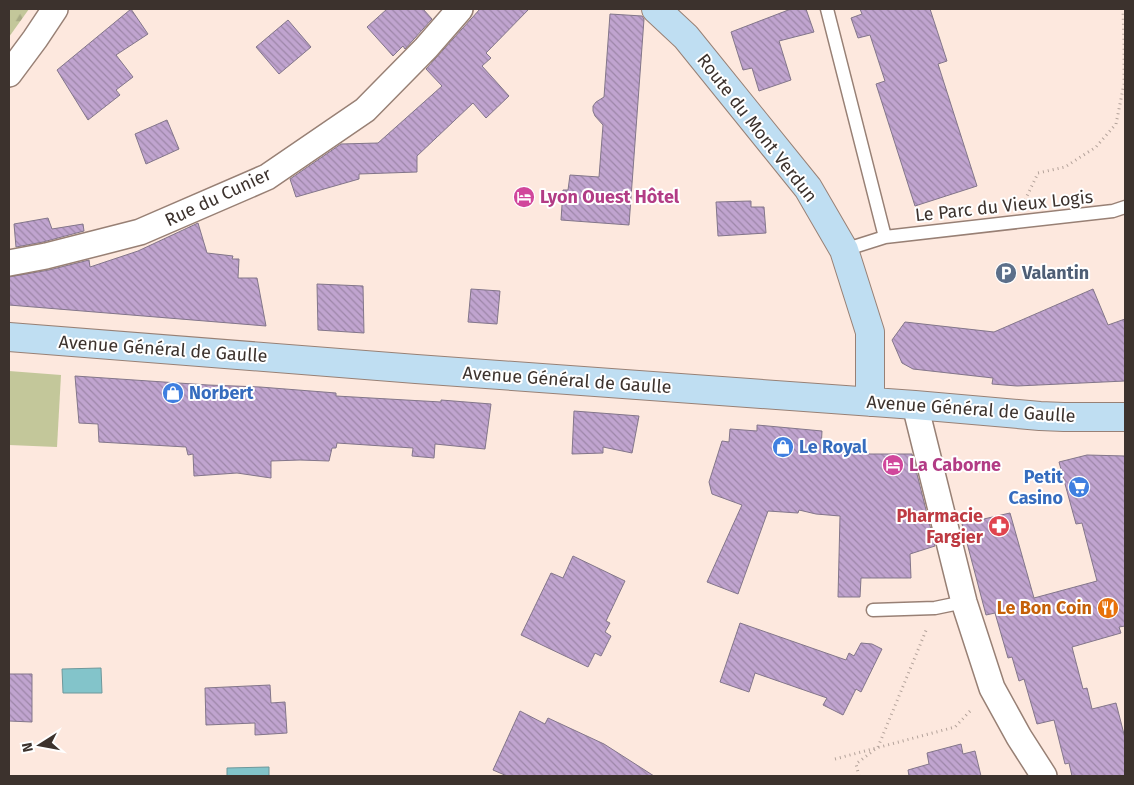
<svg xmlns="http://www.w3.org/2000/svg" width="1134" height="785" viewBox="0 0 1134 785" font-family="'Fira Sans',sans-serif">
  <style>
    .green { fill: #c3c79a }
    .forest { fill: url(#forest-firs) }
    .water { fill: #83c4ca; stroke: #6e989b }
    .building { fill: url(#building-back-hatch); stroke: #83768a }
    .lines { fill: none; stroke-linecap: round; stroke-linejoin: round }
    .lane-casing { stroke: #988075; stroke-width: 15 }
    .street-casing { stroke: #988075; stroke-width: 28 }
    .secondary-casing { stroke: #988075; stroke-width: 30 }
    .path { stroke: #b3a29a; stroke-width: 3; stroke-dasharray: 1 4; stroke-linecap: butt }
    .lane { stroke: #fff; stroke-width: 12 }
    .street { stroke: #fff; stroke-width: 25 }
    .secondary { stroke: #bfdef2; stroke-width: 28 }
    .labels { text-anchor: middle; stroke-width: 4; stroke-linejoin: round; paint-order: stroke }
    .street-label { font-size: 18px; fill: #3c322d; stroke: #fff }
    .hotel-label { font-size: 18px; font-weight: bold; fill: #b23c85; stroke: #fff; text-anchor: start }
    .service-label { font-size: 18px; font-weight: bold; fill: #4e5e75; stroke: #fff; text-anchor: start }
    .shop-label { font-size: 18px; font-weight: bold; fill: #366cbe; stroke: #fff; text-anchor: start }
    .health-label { font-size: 18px; font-weight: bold; fill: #be3a42; stroke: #fff; text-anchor: end }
    .food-label { font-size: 18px; font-weight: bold; fill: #c56008; stroke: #fff; text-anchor: end }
  </style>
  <defs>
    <pattern id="forest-firs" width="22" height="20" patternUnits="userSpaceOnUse" patternTransform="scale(1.25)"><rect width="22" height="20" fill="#c3c79a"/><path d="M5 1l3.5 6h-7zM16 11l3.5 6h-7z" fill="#a8ab85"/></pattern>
    <pattern id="building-back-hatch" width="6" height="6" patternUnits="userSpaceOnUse" patternTransform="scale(1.25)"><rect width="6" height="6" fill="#c0a4cf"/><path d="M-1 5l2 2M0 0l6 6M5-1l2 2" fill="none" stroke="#9d86a8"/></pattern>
  </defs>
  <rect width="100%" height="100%" fill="#fde8de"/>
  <path class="green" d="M9 371 61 375 57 447 9 445Z"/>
  <path class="forest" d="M9 9H29L9 37Z"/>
  <path class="water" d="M101 668 102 693H63L62 669Z
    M269 767V776H227V768Z"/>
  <path class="building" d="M131 9 148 34 116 55 133 77 116 90 120 95 88 120 57 70Z
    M387 9H423L432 19 405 49 403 46 393 56 367 27Z
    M480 9H529L486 53 491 58 482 66 509 96 486 118 473 103 417 156V172L359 174V179L296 197 290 179 341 144 378 143 442 86 426 69Z
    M791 9H806L814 32 779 41 791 80 759 91 752 68 743 70 731 32Z
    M860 9H930L947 61 938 64 977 186 915 206 876 84 885 81 870 35 858 38 851 18 862 14Z
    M610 14 642 16 644 19 629 225 561 220 563 190H568L570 175 599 177 603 125 595 116 593 111V106L596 102 604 97Z
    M288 20 311 47 279 74 256 47Z
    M167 120 179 149 146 164 135 134Z
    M751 201V207H764L766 233 718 236 716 202Z
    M48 218 52 229 83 224 84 231 43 242 16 247 14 224Z
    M198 223 207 253 233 256 232 259H239L238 278H257L266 326 9 305V277L49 270 89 260 90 267 138 251Z
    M317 284 363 286 364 333 318 330Z
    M471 289 500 291 497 324 468 322Z
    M1093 289 1108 325 1125 319V381L1017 386 992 384 993 378 913 369 902 363 892 340 905 322 994 332Z
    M75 376 208 385 260 387 336 393V396L441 402V400L491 404 485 449 435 444 434 458 412 456 413 448 337 443 336 448H332L329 461 300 460 271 461V478L237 473 194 476 193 454 188 455 186 447 99 442 98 424 79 423Z
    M574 411 639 416 632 453 603 447V453L572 454Z
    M757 425 822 431 821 450 870 454H912L935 546 910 554 911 578H861L860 597H838L840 516 816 514 799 510 798 513 768 511 738 594 707 582 742 505 712 494 709 482 722 441 729 442 730 429 757 431Z
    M1087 455 1125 456V626L1119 627 1121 633 1072 647 1083 689 1087 688 1092 709 1116 703 1125 738V776H1072L1069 763 1065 764 1054 720 1037 724 1024 679 1019 681 1012 657 1008 658 995 613 986 615 962 524 1010 513 1034 598 1097 581 1082 523 1076 524 1059 462Z
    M573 556 625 581 606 621 610 623 605 632 611 636 601 656 595 653 588 667 521 635 551 573 563 578Z
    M740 623 846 660 849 653 854 656 861 643 872 644 882 649 861 692 856 689 843 715 823 705 827 698 755 673 749 692 720 682Z
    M9 674H32V722L9 721Z
    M270 685 271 703 285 702 287 733 255 735V723L206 725 205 688Z
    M520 711 545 724 548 718 604 744 654 776H507L493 770Z
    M961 744 963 754 975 751 981 776H909L908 770 929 764 927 753Z"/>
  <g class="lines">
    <g class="lane-casing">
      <path id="lane" d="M827 9 885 237
        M844 250 885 237 1113 211 1125 207
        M873 610 935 608 964 602"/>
    </g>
    <g class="street-casing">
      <path id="street" d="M9 74 35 39 55 9
        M9 263 46 256 140 232 267 177 365 110 426 48 460 9
        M915 405 964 602 992 688 1019 737 1044 776"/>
    </g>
    <g class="secondary-casing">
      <path id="secondary" d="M656 9 686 37 808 188 844 250 870 332V402
        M9 337 416 369 915 405 1040 416 1064 417H1125"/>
    </g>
    <path class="path" d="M1025 200 1038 173 1065 167 1096 147 1116 124 1124 84V44L1123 9
      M835 759 955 727 972 709
      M859 776 856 764 878 747 927 628"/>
    <use href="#lane" class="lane"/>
    <use href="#street" class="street"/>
    <use href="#secondary" class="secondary"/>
  </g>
  <defs>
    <g id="hotel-disc" transform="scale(1.125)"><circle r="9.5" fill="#d1479c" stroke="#fff"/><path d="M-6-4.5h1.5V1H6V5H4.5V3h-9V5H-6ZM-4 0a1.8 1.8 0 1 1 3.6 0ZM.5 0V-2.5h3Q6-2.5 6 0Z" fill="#fff"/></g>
    <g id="parking-disc" transform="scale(1.125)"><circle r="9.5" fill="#5c6f8a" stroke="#fff"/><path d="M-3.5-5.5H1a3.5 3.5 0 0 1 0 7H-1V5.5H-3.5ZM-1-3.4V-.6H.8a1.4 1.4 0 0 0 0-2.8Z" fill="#fff"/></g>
    <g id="shop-disc" transform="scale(1.125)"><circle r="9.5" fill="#3f7fe0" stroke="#fff"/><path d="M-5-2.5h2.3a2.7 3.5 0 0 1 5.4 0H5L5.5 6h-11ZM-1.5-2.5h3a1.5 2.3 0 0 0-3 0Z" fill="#fff"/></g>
    <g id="supermarket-disc" transform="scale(1.125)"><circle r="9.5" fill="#3f7fe0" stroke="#fff"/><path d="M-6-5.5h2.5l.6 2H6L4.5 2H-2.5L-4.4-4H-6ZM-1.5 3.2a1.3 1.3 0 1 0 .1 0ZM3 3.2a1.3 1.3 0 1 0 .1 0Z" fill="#fff"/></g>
    <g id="pharmacy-disc" transform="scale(1.125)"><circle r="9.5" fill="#e0444e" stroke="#fff"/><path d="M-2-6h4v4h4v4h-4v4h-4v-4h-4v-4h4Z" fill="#fff"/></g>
    <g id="restaurant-disc" transform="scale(1.125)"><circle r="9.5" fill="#e8710a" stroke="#fff"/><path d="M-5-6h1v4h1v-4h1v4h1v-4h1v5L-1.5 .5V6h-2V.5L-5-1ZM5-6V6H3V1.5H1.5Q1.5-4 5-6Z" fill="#fff"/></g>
  </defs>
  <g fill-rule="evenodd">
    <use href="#hotel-disc" x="524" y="197"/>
    <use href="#parking-disc" x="1006" y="273"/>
    <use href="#shop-disc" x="173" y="393"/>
    <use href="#shop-disc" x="783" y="447"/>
    <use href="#hotel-disc" x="893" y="465"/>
    <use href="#supermarket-disc" x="1079" y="487"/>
    <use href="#pharmacy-disc" x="999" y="526"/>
    <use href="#restaurant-disc" x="1108" y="608"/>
  </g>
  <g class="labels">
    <g class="street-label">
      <text transform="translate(757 128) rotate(52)" y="6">Route du Mont Verdun</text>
      <text transform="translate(218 197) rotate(-25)" y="6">Rue du Cunier</text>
      <text transform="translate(1004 206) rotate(-6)" y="6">Le Parc du Vieux Logis</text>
      <text transform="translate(163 349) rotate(4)" y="6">Avenue Général de Gaulle</text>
      <text transform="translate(567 380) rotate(4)" y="6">Avenue Général de Gaulle</text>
      <text transform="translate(971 409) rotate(4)" y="6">Avenue Général de Gaulle</text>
    </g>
    <g class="hotel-label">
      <text x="540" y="203">Lyon Ouest Hôtel</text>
      <text x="909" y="471">La Caborne</text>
    </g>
    <g class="service-label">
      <text x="1022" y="279">Valantin</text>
    </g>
    <g class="shop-label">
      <text x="189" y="399">Norbert</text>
      <text x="799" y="453">Le Royal</text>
      <text x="1063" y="483" text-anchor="end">Petit<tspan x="1063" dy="21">Casino</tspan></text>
    </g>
    <g class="health-label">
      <text x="983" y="522">Pharmacie<tspan x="983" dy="21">Fargier</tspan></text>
    </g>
    <g class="food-label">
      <text x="1092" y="614">Le Bon Coin</text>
    </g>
  </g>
  <rect width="1134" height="785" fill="none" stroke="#3c322d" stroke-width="20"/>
  <g transform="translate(40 745) rotate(259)" stroke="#ffffff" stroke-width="4" paint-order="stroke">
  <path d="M0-4L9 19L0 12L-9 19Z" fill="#3c322d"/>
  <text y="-8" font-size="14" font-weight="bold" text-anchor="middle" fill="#3c322d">N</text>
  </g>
</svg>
